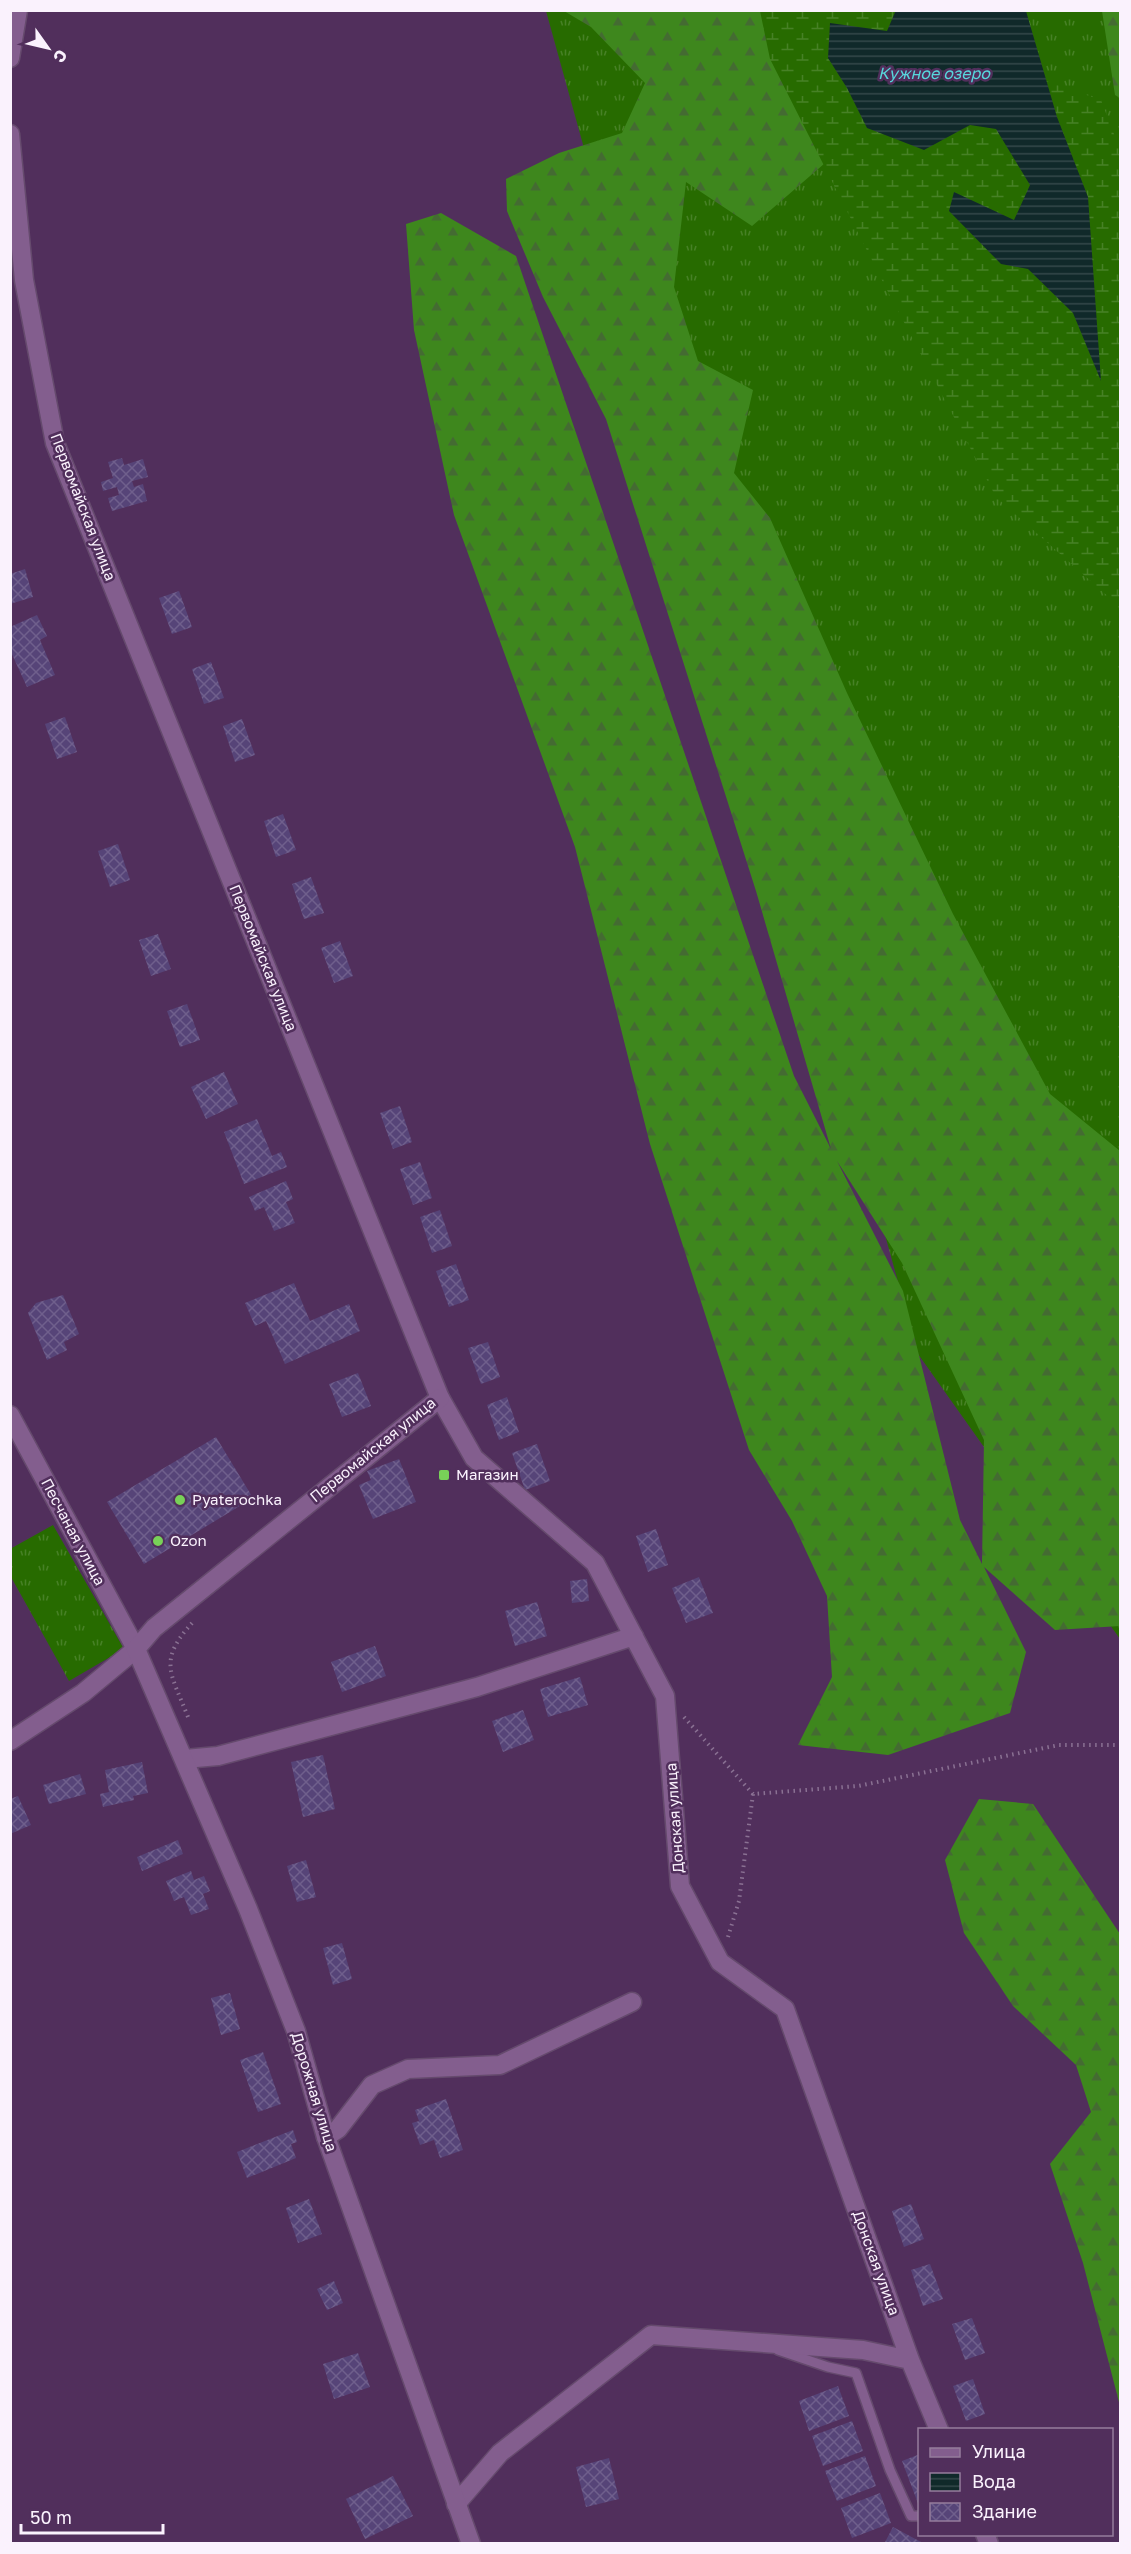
<svg xmlns="http://www.w3.org/2000/svg" width="1131" height="2554" viewBox="0 0 1131 2554" font-family="'Golos Text',sans-serif">
  <style>
    .grass { fill: url(#grass-tufts) }
    .forest { fill: url(#forest-firs); fill-rule: evenodd }
    .wetland { fill: url(#wetland-marsh) }
    .water { fill: url(#water-rules) }
    .building { fill: url(#building-cross-hatch) }
    .lines { fill: none; stroke-linecap: round; stroke-linejoin: round }
    .lane-casing { stroke: #654a6d; stroke-width: 12 }
    .street-casing { stroke: #654a6d; stroke-width: 21 }
    .secondary-casing { stroke: #654a6d; stroke-width: 21 }
    .path { stroke: #8a7193; stroke-width: 4; stroke-dasharray: 1.5 4.5; stroke-linecap: butt }
    .lane { stroke: #835e8e; stroke-width: 9 }
    .street { stroke: #835e8e; stroke-width: 18 }
    .secondary { stroke: #835e8e; stroke-width: 18 }
    .poi-dot { fill: #78d158; stroke: #512f5c; stroke-width: 2 }
    .labels { text-anchor: middle; stroke-width: 5; stroke-linejoin: round; paint-order: stroke }
    .street-label { font-size: 15px; fill: #faf2fd; stroke: #512f5c }
    .poi-label { font-size: 15px; fill: #faf2fd; stroke: #512f5c; text-anchor: start }
    .water-label { font-size: 16px; font-style: italic; fill: #57d7dc; stroke: #512f5c }
  </style>
  <defs>
    <pattern id="grass-tufts" width="24" height="20" patternUnits="userSpaceOnUse" patternTransform="scale(1.5)"><rect width="24" height="20" fill="#276b00"/><path d="M3 7l-1-3M5 7V3M7 7l1-3M15 17l-1-3M17 17v-4M19 17l1-3" fill="none" stroke="#478126"/></pattern>
    <pattern id="forest-firs" width="22" height="20" patternUnits="userSpaceOnUse" patternTransform="scale(1.5)"><rect width="22" height="20" fill="#3e871d"/><path d="M5 1l3.5 6h-7zM16 11l3.5 6h-7z" fill="#446b32"/></pattern>
    <pattern id="wetland-marsh" width="20" height="14" patternUnits="userSpaceOnUse" patternTransform="scale(1.5)"><rect width="20" height="14" fill="#276b00"/><path d="M1 5h8M5 5V1M11 12h8M15 12V8" fill="none" stroke="#478126"/></pattern>
    <pattern id="water-rules" width="6" height="5" patternUnits="userSpaceOnUse" patternTransform="scale(1.5)"><rect width="6" height="5" fill="#10292a"/><path d="M0 2.5h6" fill="none" stroke="#34484a"/></pattern>
    <pattern id="building-cross-hatch" width="8" height="8" patternUnits="userSpaceOnUse" patternTransform="scale(1.5)"><rect width="8" height="8" fill="#564478"/><path d="M0 0l8 8M0 8l8-8" fill="none" stroke="#6f5f8c"/></pattern>
  </defs>
  <rect width="100%" height="100%" fill="#512f5c"/>
  <path class="grass" d="M546 11H1120V1639L918 1354Z
    M53 1525 124 1649 69 1681 11 1577 10 1549Z"/>
  <path class="forest" d="M564 11H761L832 157 752 226 686 182 674 287 698 361 753 390 734 473 770 518 847 693 953 914 1050 1094 1120 1151V1626L1055 1630 984 1567 1026 1652 1010 1713 888 1755 798 1745 832 1677 827 1596 792 1521 749 1450 650 1144 575 847 454 515 414 330 406 224 441 213 516 256 794 1076 831 1149 756 891 606 419 543 297 507 211 506 179 559 153 622 133 645 83 591 27ZM837 1161 902 1263 984 1440 982 1564 960 1520 903 1291Z
    M1102 11H1120V98L1115 95Z
    M979 1799 1033 1804 1120 1934V2406L1083 2263 1050 2164 1091 2112 1076 2065 1013 2006 964 1933 945 1860Z"/>
  <path class="wetland" d="M760 11H916L974 56 1101 100 1120 150V607L996 497 887 290 770 59Z"/>
  <path class="water" d="M896 10 1026 11 1057 117 1088 197 1101 381 1073 313 1028 269 1001 264 949 211 954 192 1014 220 1030 185 996 129 970 125 924 150 867 128 847 88 828 58 830 23 887 31Z"/>
  <path class="building" d="M122 458 124 465 143 459 148 477 132 481 134 487 143 484 147 501 112 511 108 498 119 495 117 487 103 491 101 482 113 478 108 462Z
    M25 569 33 597 10 604V574Z
    M179 591 192 627 172 634 159 598Z
    M37 615 47 636 40 640 55 675 27 687 10 650V627Z
    M211 662 224 698 204 704 192 669Z
    M65 717 77 752 57 759 45 724Z
    M242 719 255 755 235 762 223 726Z
    M283 814 296 850 276 857 264 821Z
    M118 844 130 880 110 887 98 851Z
    M311 877 324 913 304 919 292 884Z
    M158 934 171 969 151 976 139 940Z
    M340 941 353 976 334 983 321 948Z
    M187 1004 200 1040 180 1047 167 1011Z
    M224 1072 238 1104 206 1119 191 1087Z
    M400 1106 412 1142 393 1149 380 1113Z
    M257 1119 272 1156 281 1152 287 1167 244 1184 224 1132Z
    M420 1162 432 1198 413 1205 400 1169Z
    M286 1181 293 1199 286 1202 295 1223 274 1231 264 1207 255 1211 249 1197Z
    M440 1210 452 1246 432 1253 420 1217Z
    M456 1264 469 1300 449 1307 436 1271Z
    M294 1283 310 1321 349 1304 360 1331 285 1364 266 1321 255 1326 245 1303Z
    M63 1295 79 1334 64 1342 67 1350 47 1360 28 1313 36 1303Z
    M488 1342 500 1377 481 1384 468 1348Z
    M358 1373 371 1406 342 1417 329 1384Z
    M507 1397 519 1432 499 1440 487 1405Z
    M216 1437 253 1498 144 1564 107 1502Z
    M537 1444 550 1481 525 1490 512 1453Z
    M399 1459 416 1502 373 1519 359 1485 371 1480 367 1471Z
    M656 1529 668 1565 648 1572 636 1536Z
    M699 1577 713 1613 686 1623 672 1588Z
    M587 1579 589 1601 572 1603 570 1581Z
    M537 1602 547 1636 515 1646 505 1611Z
    M375 1646 386 1676 342 1692 331 1662Z
    M580 1677 588 1705 548 1717 540 1689Z
    M523 1710 534 1740 503 1752 492 1721Z
    M323 1755 335 1809 303 1817 291 1762Z
    M142 1762 148 1793 133 1796 134 1800 103 1807 100 1794 109 1792 105 1770Z
    M80 1774 86 1794 49 1804 43 1785Z
    M18 1796 31 1825 10 1834V1799Z
    M178 1840 183 1854 142 1871 137 1857Z
    M306 1860 316 1897 297 1902 287 1866Z
    M191 1871 194 1880 204 1876 210 1891 203 1894 209 1909 191 1915 184 1897 174 1901 166 1881Z
    M342 1943 352 1979 333 1985 323 1948Z
    M230 1993 240 2029 221 2035 211 1998Z
    M263 2052 281 2104 258 2112 240 2060Z
    M446 2099 463 2150 440 2158 434 2140 420 2145 412 2123 419 2121 415 2110Z
    M293 2130 297 2142 291 2144 296 2158 247 2178 237 2152Z
    M309 2199 322 2234 298 2243 286 2208Z
    M911 2204 924 2239 904 2247 892 2211Z
    M930 2264 943 2299 923 2306 911 2270Z
    M334 2281 343 2303 327 2310 317 2289Z
    M972 2318 985 2353 965 2360 952 2324Z
    M358 2353 370 2387 334 2399 323 2364Z
    M973 2379 985 2414 966 2421 953 2386Z
    M838 2386 849 2416 809 2431 799 2401Z
    M852 2421 863 2451 823 2466 812 2436Z
    M920 2454V2506H919L902 2461Z
    M865 2456 876 2486 837 2501 825 2471Z
    M609 2458 619 2499 586 2507 576 2467Z
    M393 2476 413 2516 365 2539 346 2499Z
    M880 2493 891 2523 852 2538 841 2508Z
    M893 2527 921 2542 920 2544H884Z"/>
  <g class="lines">
    <g class="lane-casing">
      <path id="lane" d="M778 2350 828 2367 856 2373 890 2470 911 2516H920"/>
    </g>
    <g class="street-casing">
      <path id="street" d="M10 58 18 10
        M10 134 24 280 55 443 440 1398 474 1458 595 1563 665 1696 680 1886 720 1962 785 2009 910 2360 939 2430
        M10 1415 136 1649 83 1693 10 1741
        M185 1759 218 1756 477 1687 634 1636
        M326 2137 338 2129 372 2085 408 2069 500 2065 632 2002
        M456 2504 500 2453 651 2335 863 2350 910 2360
        M985 2534 989 2544"/>
    </g>
    <g class="secondary-casing">
      <path id="secondary" d="M440 1398 154 1628 136 1649 248 1909 296 2031 326 2137 471 2544"/>
    </g>
    <path class="path" d="M188 1717C171 1673 157 1661 193 1622
      M684 1717 753 1794 858 1786 1059 1745H1120
      M728 1937 739 1901 753 1794"/>
    <use href="#lane" class="lane"/>
    <use href="#street" class="street"/>
    <use href="#secondary" class="secondary"/>
  </g>
  <g class="poi-dot">
    <rect x="438" y="1469" width="12" height="12" rx="3"/>
    <circle cx="180" cy="1500" r="6"/>
    <circle cx="158" cy="1541" r="6"/>
  </g>
  <g class="labels">
    <g class="street-label">
      <text transform="translate(83 507) rotate(69)" y="5">Первомайская улица</text>
      <text transform="translate(263 958) rotate(68)" y="5">Первомайская улица</text>
      <text transform="translate(373 1450) rotate(-39)" y="5">Первомайская улица</text>
      <text transform="translate(73 1532) rotate(62)" y="5">Песчаная улица</text>
      <text transform="translate(675 1818) rotate(-94)" y="5">Донская улица</text>
      <text transform="translate(314 2092) rotate(73)" y="5">Дорожная улица</text>
      <text transform="translate(876 2263) rotate(70)" y="5">Донская улица</text>
    </g>
    <g class="poi-label">
      <text x="456" y="1480">Магазин</text>
      <text x="192" y="1505">Pyaterochka</text>
      <text x="170" y="1546">Ozon</text>
    </g>
    <g class="water-label">
      <text x="934" y="79">Кужное озеро</text>
    </g>
  </g>
  <rect width="1131" height="2554" fill="none" stroke="#faf2fd" stroke-width="24"/>
  <rect x="918" y="2428" width="195" height="108" fill="#512f5c" stroke="#957d9c" stroke-width="1.5"/>
  <rect x="930" y="2448" width="30" height="9" fill="#835e8e" stroke="#957d9c" stroke-width="1.5"/>
  <text x="972" y="2458" font-size="18" fill="#faf2fd">Улица</text>
  <rect x="930" y="2473" width="30" height="18" fill="url(#water-rules)" stroke="#957d9c" stroke-width="1.5"/>
  <text x="972" y="2488" font-size="18" fill="#faf2fd">Вода</text>
  <rect x="930" y="2503" width="30" height="18" fill="url(#building-cross-hatch)" stroke="#957d9c" stroke-width="1.5"/>
  <text x="972" y="2518" font-size="18" fill="#faf2fd">Здание</text>
  <g transform="translate(48 48) rotate(124)" stroke="#512f5c" stroke-width="4.5" paint-order="stroke">
  <path d="M0-4.5L10 22L0 15L-10 22Z" fill="#faf2fd"/>
  <text y="-9" font-size="16" font-weight="bold" text-anchor="middle" fill="#faf2fd">С</text>
  </g>
  <path d="M21 2524v9h142v-9" fill="none" stroke="#faf2fd" stroke-width="3"/>
  <text x="30" y="2524" font-size="18" fill="#faf2fd" stroke="#512f5c" stroke-width="4.5" paint-order="stroke">50 m</text>
</svg>
